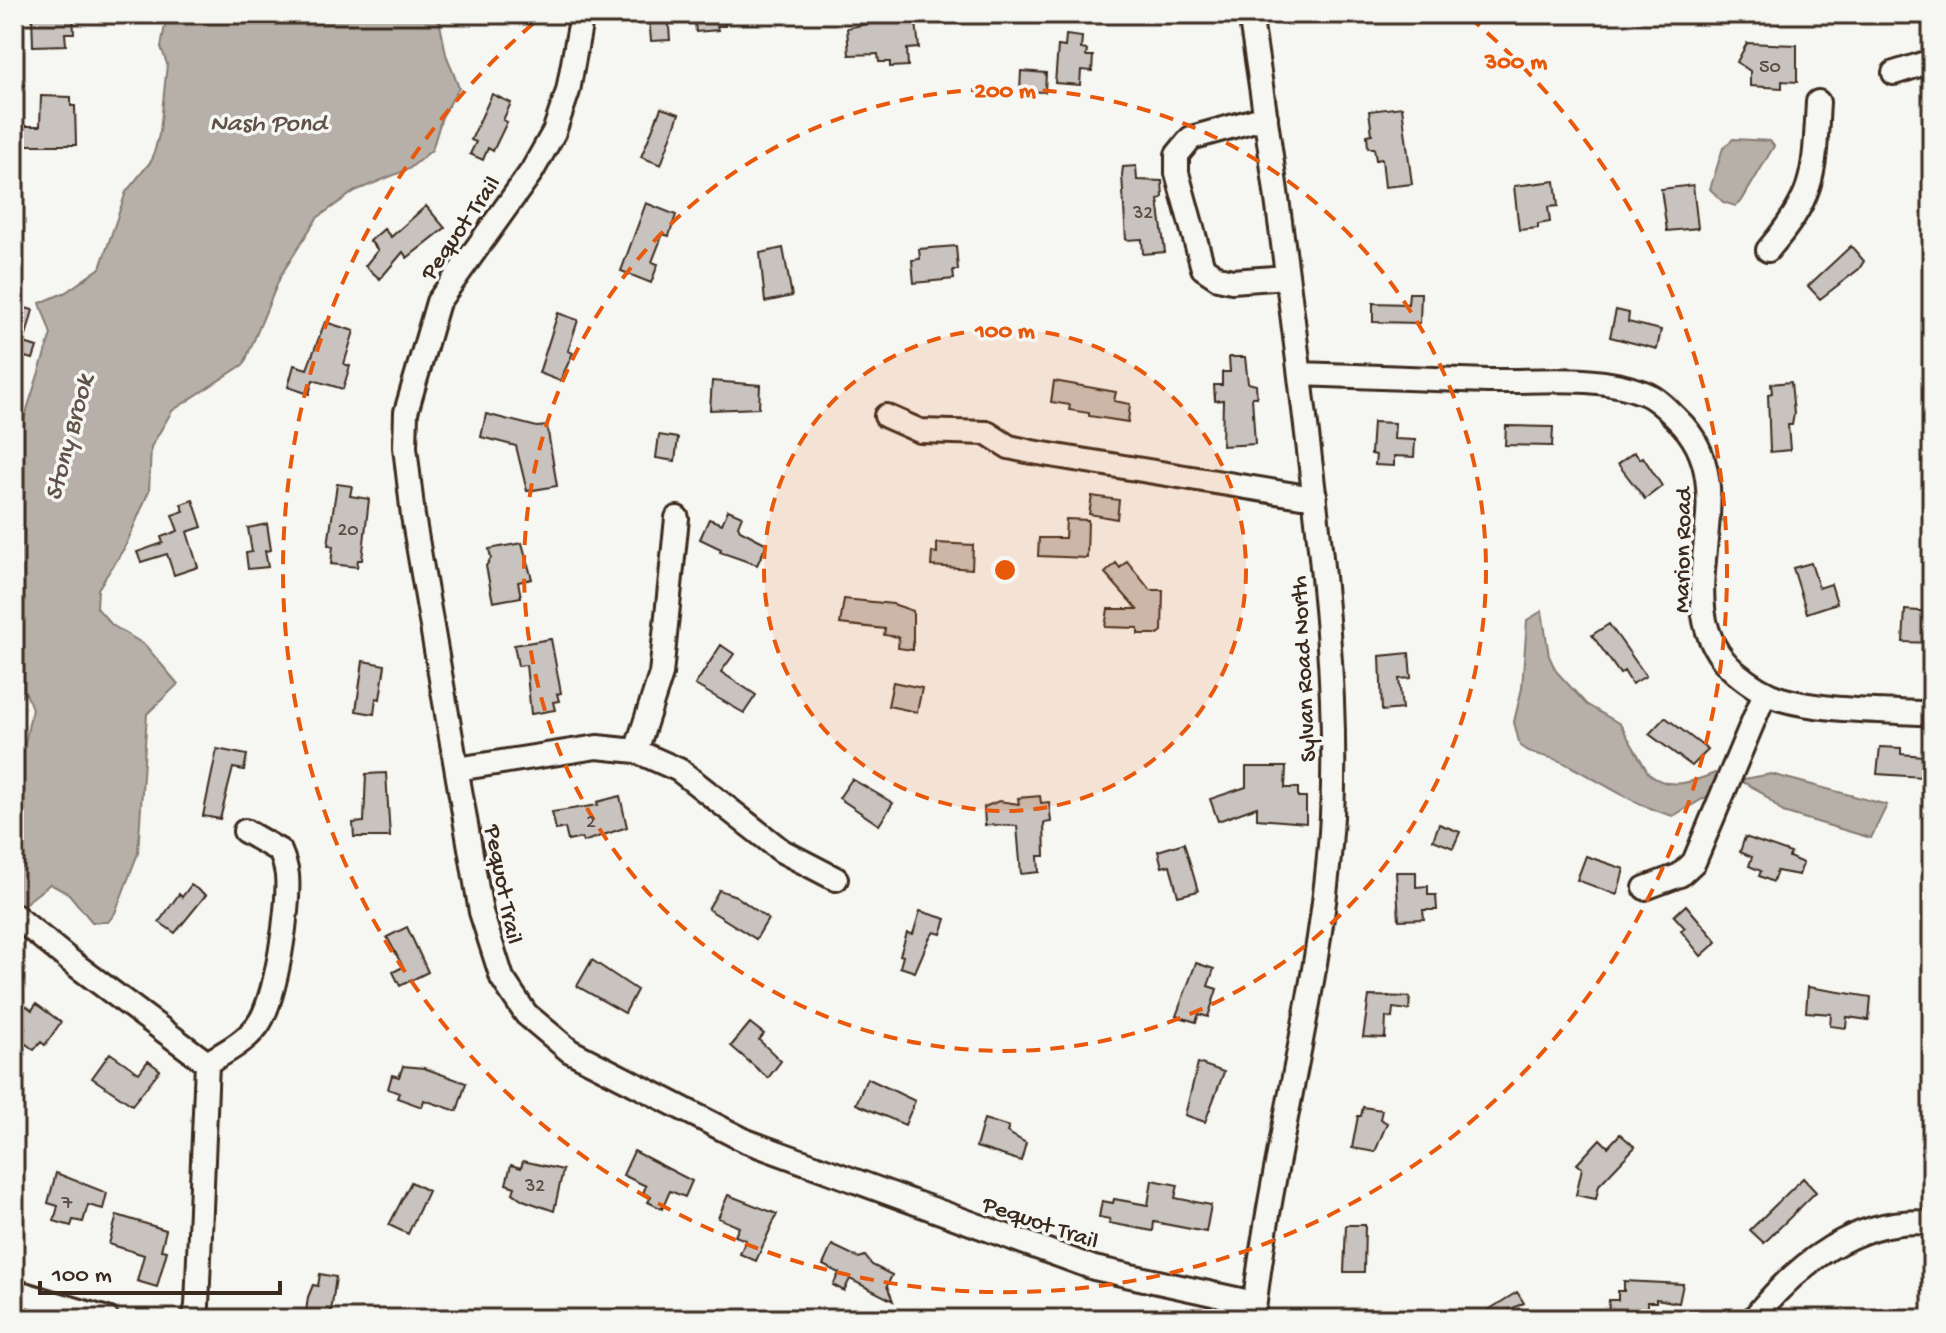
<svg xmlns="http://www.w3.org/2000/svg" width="1946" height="1333" viewBox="0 0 1946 1333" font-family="'Gochi Hand',sans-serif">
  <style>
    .water { fill: #b6b0a9; stroke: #857a71; stroke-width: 2 }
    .building { fill: #c8c3be; stroke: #3b2a1e; stroke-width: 2 }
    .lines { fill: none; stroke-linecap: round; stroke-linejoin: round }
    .minor-casing { stroke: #3b2a1e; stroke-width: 28 }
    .minor { stroke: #f6f6f2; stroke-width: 22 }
    .ring { fill: none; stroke: #e8590c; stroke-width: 4; stroke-dasharray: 14 10 }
    .labels { text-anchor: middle; stroke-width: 7; stroke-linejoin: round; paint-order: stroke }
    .number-label { font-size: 20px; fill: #5e5046 }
    .street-label { font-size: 24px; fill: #3b2a1e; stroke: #f6f6f2 }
    .water-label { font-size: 26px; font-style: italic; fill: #605248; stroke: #f6f6f2 }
    .centre { fill: #e8590c; stroke: #f6f6f2; stroke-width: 4 }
    .ring-label { font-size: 24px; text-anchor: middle; font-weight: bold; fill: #e8590c; stroke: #f6f6f2; stroke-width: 7; stroke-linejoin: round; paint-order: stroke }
  </style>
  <rect width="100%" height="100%" fill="#f6f6f2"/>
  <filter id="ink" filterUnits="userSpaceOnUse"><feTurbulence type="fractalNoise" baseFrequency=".0125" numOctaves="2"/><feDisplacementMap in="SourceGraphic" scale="16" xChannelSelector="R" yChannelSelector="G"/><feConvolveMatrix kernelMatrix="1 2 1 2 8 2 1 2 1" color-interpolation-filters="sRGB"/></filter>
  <g filter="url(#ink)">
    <path class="water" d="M167 14H438L446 54 459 88 442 117 432 150 409 169 355 191 317 218 281 275 244 364 172 411 151 447 149 491 125 547 98 589 97 608 112 625 145 645 178 684 147 714 138 853 115 913 108 922H92L69 894 50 884 23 905 14 903V797L32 709 26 693 14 702V451L51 334 40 303 66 292 100 268 126 192 152 160 160 131 167 64 161 47Z
      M1733 139 1770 141 1774 146 1741 202 1735 206 1723 202 1710 189 1723 148Z
      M1542 611 1549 656 1556 671 1586 704 1620 724 1649 774C1669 791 1693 782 1715 773L1718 779 1713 793 1673 816C1633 805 1602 782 1566 764 1550 755 1534 757 1520 746L1514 722 1522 688 1527 620Z
      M1771 774 1887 805 1871 838 1783 812 1760 791 1739 780Z"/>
    <path class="building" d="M32 14H73L74 33H65L66 45 33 46Z
      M668 14 670 40 651 41 649 16Z
      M694 14H724L725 26H717L718 30 696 32Z
      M915 14 919 48 907 49 908 66 890 67V62H879L878 54 849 55 847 28Z
      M1066 35 1082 37 1081 49 1087 50 1086 56H1093L1092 71 1081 70 1080 85 1055 83 1058 46 1065 47Z
      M1747 43 1797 45V82L1782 81V88L1750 86V71L1737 62Z
      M1021 71 1046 73 1045 92 1020 91Z
      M492 94 511 103 503 120 507 122 493 151 488 148 483 160 470 154 476 142 471 140Z
      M41 96 71 97V106H75L76 145H18L17 126H40Z
      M1402 107 1412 184 1385 187 1382 159 1376 160 1374 148H1368L1367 135 1372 134 1369 111Z
      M661 108 679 114 661 165 641 157Z
      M1136 166 1137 180 1162 181 1163 197 1158 200 1165 252 1143 254 1142 239 1126 240 1122 175 1123 167Z
      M1555 181 1558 206 1548 207 1550 222 1538 224V228L1519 230 1514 186Z
      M1693 185 1698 228 1667 231 1661 189Z
      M646 203 676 215 669 236 663 234 652 262 658 264 651 283 621 271Z
      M426 206 445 228 407 258 403 252 380 279 365 266 378 250 370 241 384 229 391 237Z
      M956 246 958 270H953L954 279 914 283 912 260 920 259 919 249Z
      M1851 246 1864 261 1859 269 1820 299 1808 286Z
      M783 248 792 296 765 302 760 253Z
      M1409 293H1421L1420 323 1373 322V303L1408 304Z
      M21 307 33 310 24 343 37 347 33 359 20 356 18 365 14 364V323Z
      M1616 310 1629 313 1628 322 1661 330 1657 349 1610 337Z
      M558 313 578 320 568 351 573 353 560 381 539 373Z
      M325 322 354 331 344 364 350 366 343 389 313 380 309 394 288 387 294 365 307 369Z
      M1229 357H1245L1248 383 1256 385 1257 397H1252L1255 444 1222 446 1223 400 1215 401 1214 385H1222V372H1230Z
      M712 381 760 385 759 408 710 410Z
      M1054 381 1116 392 1114 401 1130 404 1128 422 1089 416V413L1069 410 1070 405 1051 402Z
      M1791 382 1794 414 1792 425H1788L1790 450 1770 452 1768 394 1772 393 1771 384Z
      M486 414 537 427 547 426 557 486 527 491 516 446 481 437Z
      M1373 422 1395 423 1394 439 1415 440 1414 457 1394 456V466L1375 465 1376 455 1371 454Z
      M1506 426 1553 427 1552 446 1505 445Z
      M659 435 678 438 675 461 656 458Z
      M1634 452 1640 459 1643 457 1662 486 1645 499 1618 464Z
      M337 484 352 486 350 496 369 499 362 560H358L357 567 331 564 333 546 328 545Z
      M1092 496 1119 500 1117 519 1089 514Z
      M193 500 202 527 187 532 198 567 174 575 167 554 141 562 137 552 163 543 161 537 178 531 172 515 184 511 181 504Z
      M728 510 742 516 738 526 740 530 767 544 757 565 720 552 721 549 700 539 709 519 722 524Z
      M1066 519 1088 520 1087 558 1038 556 1039 538H1065Z
      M267 524 271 550 265 551 268 567 248 569 246 553 252 552 248 528Z
      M522 543 532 579 518 582 521 597 493 602 486 566 491 558 489 549Z
      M937 543 973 545 972 569 931 566 932 552 937 553Z
      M1127 561 1150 590H1163L1162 631 1158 634H1138V628L1105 627 1108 609H1137L1105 573 1116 563 1120 568Z
      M1811 563 1819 588 1831 584 1837 603 1807 613 1793 568Z
      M844 599 893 604 913 611V650L898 648 899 637 884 635 885 629 840 624Z
      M1905 610 1932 612V643L1903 642Z
      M1609 624 1646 676 1632 684 1624 671 1620 674 1592 635Z
      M551 639 561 693 557 694 559 701 553 702 555 710 531 714 526 665 518 666 514 645Z
      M721 645 734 654 721 672 756 695 744 713 695 685Z
      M1409 653 1411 678 1399 679 1402 709 1382 711 1380 656Z
      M363 661 385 665 380 699 376 698 374 714 356 711Z
      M893 682 922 688 917 712 888 706Z
      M1665 717 1708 750 1692 766 1649 734Z
      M1880 747 1901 748V754L1923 756 1922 777 1877 774Z
      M217 749 247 755 244 770 233 768 220 819 203 816Z
      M1246 767H1286L1285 788H1298V797H1306V823L1257 819V807L1218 821 1210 799 1246 787Z
      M386 773 390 837H354L353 823 364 822 366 774Z
      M852 779 893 803 879 825 839 798Z
      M620 796 627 827 583 842 582 838 568 841 565 828 556 830 552 812 598 805 597 802Z
      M1040 796 1041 803 1049 802 1051 822 1044 823 1045 856H1038L1039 872 1021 874 1017 826 985 825 984 807 999 801 1019 804 1018 798Z
      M1439 824 1460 832 1453 848 1433 840Z
      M1745 837 1791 853 1789 857 1803 863 1799 875 1777 871 1773 882 1759 876 1761 871 1749 866 1752 857 1740 852Z
      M1184 843 1198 891 1178 896 1170 865 1162 867 1158 851Z
      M1586 856 1624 869 1617 895 1577 880Z
      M1396 872H1416V887L1428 886V895H1436L1437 910H1423L1424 919 1399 920Z
      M191 885 206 895 175 933 159 922 179 894 182 897Z
      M719 890 736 896 768 919 756 939 708 909Z
      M1686 905 1717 942 1701 956 1681 931 1685 928 1674 916Z
      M920 911 946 919 941 934 934 932 929 939 915 972 900 967 903 956 900 955 907 933 913 934Z
      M407 927 428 972 400 986 393 972 403 967 387 937Z
      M592 960 637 990 625 1013 577 986Z
      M1196 963 1214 969 1208 986 1217 989 1208 1017 1199 1014 1196 1022 1176 1016Z
      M1808 987 1871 997 1869 1020 1847 1017 1846 1028 1830 1026 1831 1014 1806 1012Z
      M1369 996 1410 997 1409 1010 1393 1008 1392 1018 1386 1017 1385 1038 1363 1037Z
      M14 997 32 1010 36 1004 61 1022 45 1045 41 1042 34 1050 18 1038 25 1029 14 1020Z
      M750 1023 764 1034 759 1040 781 1061 768 1078 731 1046Z
      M110 1053 139 1073 148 1061 160 1070 132 1105 92 1078Z
      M1198 1063 1224 1072 1205 1122 1185 1115Z
      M403 1066 424 1068 466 1083 457 1111 424 1100 422 1107 397 1098 399 1093 388 1089 392 1075 399 1077Z
      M867 1078 915 1101 905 1125 856 1104Z
      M1363 1107 1382 1110 1380 1119 1387 1123 1375 1152 1352 1148 1358 1116H1361Z
      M984 1119 1009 1127 1007 1132 1026 1143 1021 1161 976 1147Z
      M1620 1134 1635 1147 1599 1185 1596 1199 1576 1195 1582 1168 1577 1164 1600 1139 1608 1147Z
      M634 1151 692 1181 685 1197 670 1191 662 1209 648 1202 651 1197 643 1193 646 1186 623 1175Z
      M523 1161 563 1170 554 1211 523 1200 513 1193 515 1187 506 1184 511 1165 521 1168Z
      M56 1173 107 1193 103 1209 88 1205 83 1222 73 1220 71 1226 54 1221 58 1206 48 1203Z
      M1803 1178 1816 1192 1764 1243 1750 1230Z
      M1152 1180 1178 1185 1175 1198 1211 1205 1206 1232 1154 1222 1153 1231 1109 1223 1110 1219 1099 1217 1102 1201 1113 1203 1114 1199 1148 1205Z
      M411 1182 428 1191 408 1234 389 1225Z
      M728 1195 777 1214 756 1261 740 1254 746 1240 735 1236 739 1227 718 1218Z
      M117 1215 166 1230 161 1250 167 1251 157 1287 137 1281 144 1255 109 1244Z
      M1346 1225H1365L1364 1272H1344Z
      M832 1245 859 1258 865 1256 872 1265 892 1275 887 1286 893 1301 850 1279 844 1291 833 1285 839 1273 823 1265Z
      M320 1274 336 1277 330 1319H305L308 1297 313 1285 318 1286Z
      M1624 1281 1683 1284 1679 1303 1656 1299V1302H1647V1310H1628V1319H1608L1609 1300H1618V1291H1624Z
      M1517 1292 1524 1303 1490 1319 1485 1312Z"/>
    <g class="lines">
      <g class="minor-casing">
        <path id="minor" d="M582 14 568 91 554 132 532 171 438 302 406 412 405 447 413 516 481 912 502 978 526 1014 570 1051 746 1141 1094 1268 1254 1303
          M1250 14C1272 153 1290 293 1307 434 1322 560 1338 688 1332 816 1323 984 1271 1151 1253 1319
          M1894 73 1932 61
          M1266 117 1191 138 1177 155V173L1203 268 1218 278 1232 281 1287 277
          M1768 250C1816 194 1814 174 1818 102
          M1300 374C1363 376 1425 379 1488 381 1538 382 1597 374 1644 393 1657 398 1668 410 1677 419 1753 490 1657 604 1735 672 1748 683 1764 694 1781 699 1826 712 1885 710 1932 714
          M886 416 920 431 987 433 1009 447 1032 452 1301 496 1315 495
          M636 751 661 674 677 518
          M457 769 597 747 636 751 679 770 782 851 836 879
          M1645 888 1680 875 1694 862 1765 693
          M14 915 73 963 207 1063 197 1306 194 1319
          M207 1063C224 1053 245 1042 257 1026 276 1002 290 906 287 875 286 867 283 858 280 851L245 831
          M14 1291 107 1319
          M1753 1319C1797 1264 1858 1215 1932 1223"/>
      </g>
      <use href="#minor" class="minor"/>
    </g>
  </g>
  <circle cx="1005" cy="570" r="241" fill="#e8590c" fill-opacity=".12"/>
  <g class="ring">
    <circle cx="1005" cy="570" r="241"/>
    <circle cx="1005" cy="570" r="481"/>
    <path d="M1469 17A722 722 0 1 1 541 17"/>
  </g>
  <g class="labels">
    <g class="number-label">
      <text x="1770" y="72">50</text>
      <text x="1143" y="218">32</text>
      <text x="348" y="535">20</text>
      <text x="591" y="827">2</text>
      <text x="535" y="1191">32</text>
      <text x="67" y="1208">7</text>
    </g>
    <g class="street-label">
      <text transform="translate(459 227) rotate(-55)" y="8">Pequot Trail</text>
      <text transform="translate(1681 550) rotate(-89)" y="8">Marion Road</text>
      <text transform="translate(1302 669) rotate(-93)" y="8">Sylvan Road North</text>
      <text transform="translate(505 884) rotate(79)" y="8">Pequot Trail</text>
      <text transform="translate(1041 1221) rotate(19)" y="8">Pequot Trail</text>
    </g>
    <g class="water-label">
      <text x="268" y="130">Nash Pond</text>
      <text transform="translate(67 437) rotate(-75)" y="9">Stony Brook</text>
    </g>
  </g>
  <circle cx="1005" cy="570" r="12" class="centre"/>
  <g class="ring-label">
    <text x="1516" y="68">300 m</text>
    <text x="1005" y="97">200 m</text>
    <text x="1005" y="337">100 m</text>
  </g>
  <rect width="1946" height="1333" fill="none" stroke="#f6f6f2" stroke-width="48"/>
  <rect x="24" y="24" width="1898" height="1285" fill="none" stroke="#3b2a1e" stroke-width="3" filter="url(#ink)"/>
  <path d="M40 1281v12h240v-12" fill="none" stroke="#3b2a1e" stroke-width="4"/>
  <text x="52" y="1281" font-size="24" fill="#3b2a1e" stroke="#f6f6f2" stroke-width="6" paint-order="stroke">100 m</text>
</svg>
